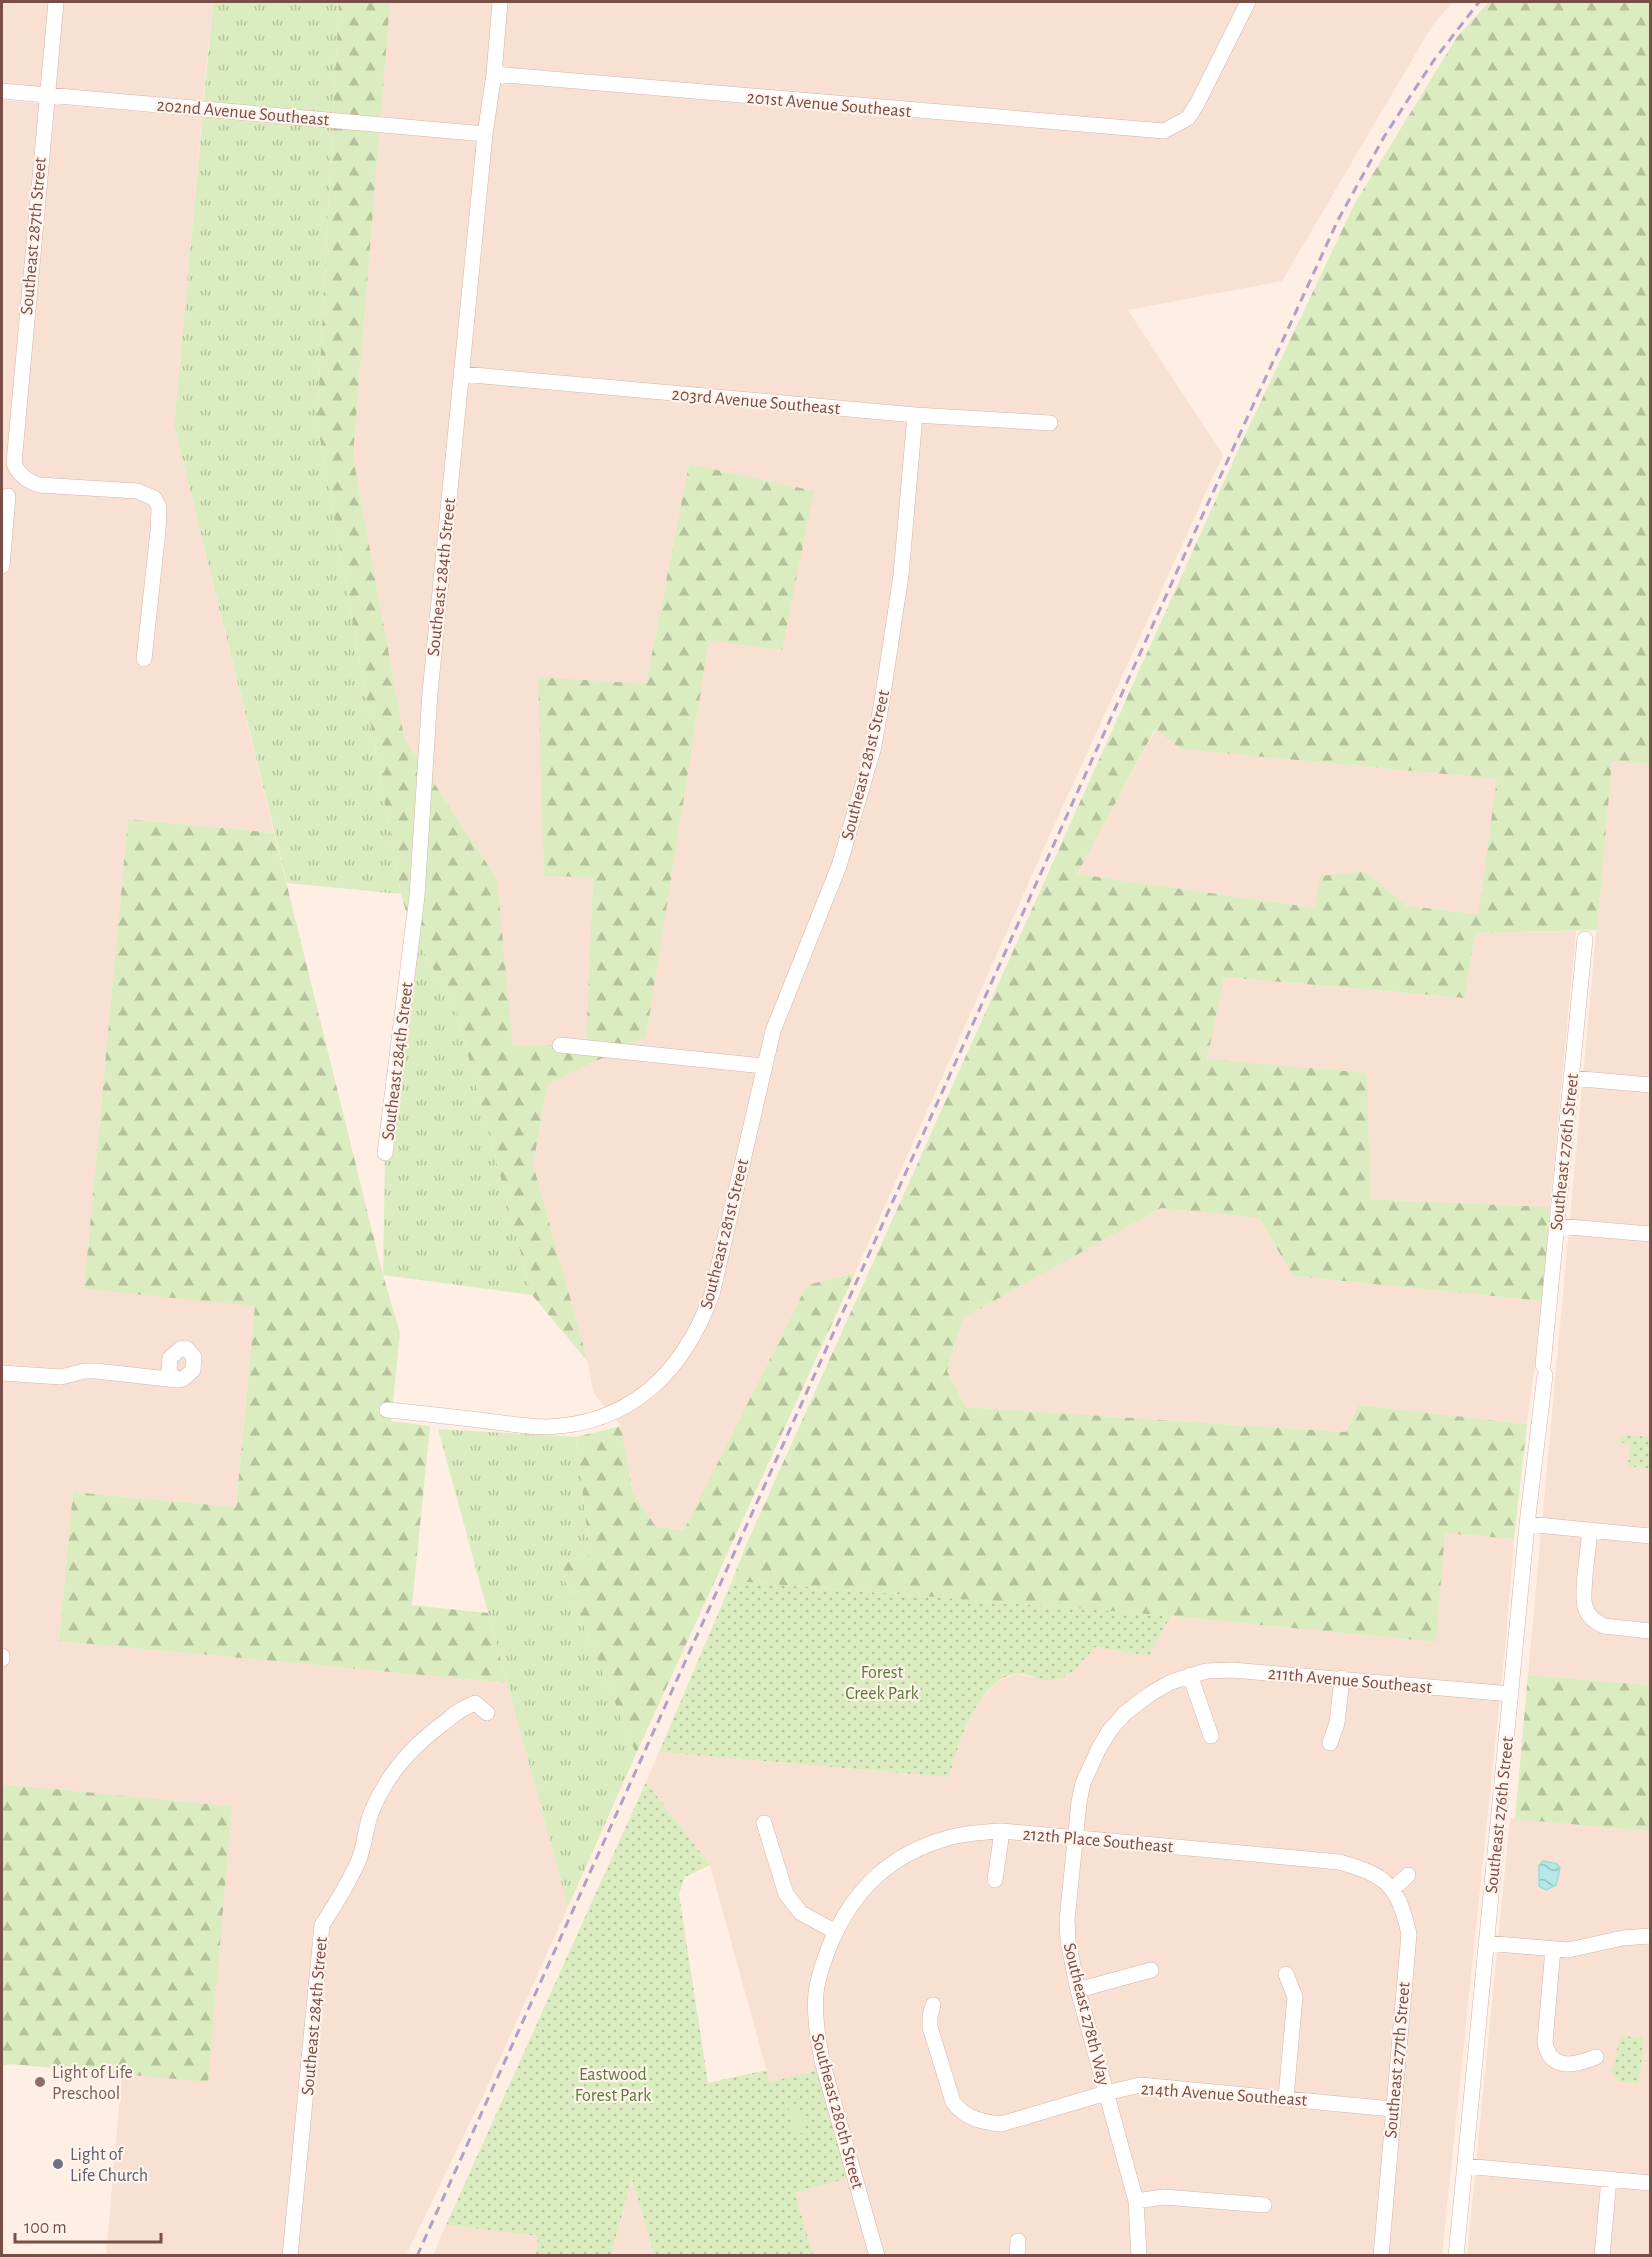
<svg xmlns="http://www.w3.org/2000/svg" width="1652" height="2257" viewBox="0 0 1652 2257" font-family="'Alegreya Sans',sans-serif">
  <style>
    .residential { fill: #f8e1d3 }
    .grass { fill: url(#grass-tufts) }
    .forest { fill: url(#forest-firs); fill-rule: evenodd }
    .park { fill: url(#park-dots) }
    .pitch { fill: #dbedc0 }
    .water { fill: url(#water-waves); stroke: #9bdcd9; stroke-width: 1.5 }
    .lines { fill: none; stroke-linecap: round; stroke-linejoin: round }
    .minor-casing { stroke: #d2b5aa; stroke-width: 16 }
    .minor { stroke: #fff; stroke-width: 15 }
    .rail { stroke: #aea0c9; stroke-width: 3; stroke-dasharray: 9 6; stroke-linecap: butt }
    .education-dot { fill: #8d6e63; stroke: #fff3eb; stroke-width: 2 }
    .worship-dot { fill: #6b7280; stroke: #fff3eb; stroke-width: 2 }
    .labels { text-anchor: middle; stroke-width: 4.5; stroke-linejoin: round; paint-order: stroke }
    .street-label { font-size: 18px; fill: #784e46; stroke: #fff3eb }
    .park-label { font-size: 18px; fill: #59793b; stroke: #fff3eb }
    .education-label { font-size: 18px; fill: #785e54; stroke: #fff3eb; text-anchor: start }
    .worship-label { font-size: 18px; fill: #5b616d; stroke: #fff3eb; text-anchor: start }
  </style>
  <defs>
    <pattern id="grass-tufts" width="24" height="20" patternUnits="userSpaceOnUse" patternTransform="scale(1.5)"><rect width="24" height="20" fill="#dbedc0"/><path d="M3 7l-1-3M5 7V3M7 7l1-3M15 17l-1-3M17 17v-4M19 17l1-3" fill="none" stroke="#b6c29e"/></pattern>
    <pattern id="forest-firs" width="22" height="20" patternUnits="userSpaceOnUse" patternTransform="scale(1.5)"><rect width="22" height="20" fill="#dbedc0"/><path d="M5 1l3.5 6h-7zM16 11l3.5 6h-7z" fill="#b6c29e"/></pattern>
    <pattern id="park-dots" width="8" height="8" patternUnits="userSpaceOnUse" patternTransform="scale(1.5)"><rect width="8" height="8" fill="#dbedc0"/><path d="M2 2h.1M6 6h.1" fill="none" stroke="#b6c29e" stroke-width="1.8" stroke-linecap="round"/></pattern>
    <pattern id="water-waves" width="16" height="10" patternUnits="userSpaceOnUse" patternTransform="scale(1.5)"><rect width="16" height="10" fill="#b5e9e7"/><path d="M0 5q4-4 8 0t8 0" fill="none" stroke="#98bfbd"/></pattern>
  </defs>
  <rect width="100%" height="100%" fill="#feeee3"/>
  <path class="residential" d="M2 2H213L203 101 2 84Z
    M390 2H1453L1432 26 1282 281 1128 310 1223 455 1056 821 855 1273 807 1285 685 1530 656 1527 633 1493 621 1426 593 1392 588 1362 533 1164 548 1084 646 1036 709 640 689 464 646 684 544 875 593 877 586 1046H512L497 879 404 737 353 456Z
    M2 100 202 117 174 425 274 833 128 819 84 1289 255 1305 236 1507 73 1492 59 1641 507 1683 568 1907 483 2096 406 2255H106L122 2073 208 2081 231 1806 2 1784Z
    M1156 729 1181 749 1498 779 1478 914 1407 906 1364 871 1315 908 1076 874Z
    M1612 760 1650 764V1685L1528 1675Z
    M1576 931 1550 1207 1370 1199 1207 1060 1223 977 1465 998 1475 933Z
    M1161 1208 1259 1218 1293 1276 1543 1301 1527 1424 1358 1405 1346 1432 966 1407 947 1371 963 1318Z
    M1445 1533 1514 1539 1505 1648 1442 2255H813L795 2193 847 2178 816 2070 770 2083 710 1865 646 1782 659 1752 948 1777 959 1743 977 1703 998 1681 1017 1674 1048 1680 1068 1676 1095 1647 1149 1656 1171 1616 1435 1642Z
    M1510 1818 1650 1831V2255L1467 2256Z
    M632 2177 654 2255H611Z
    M446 2225 538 2236 536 2255 433 2256Z"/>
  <path class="grass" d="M213 2H339L317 422 401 894 287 883 174 425Z
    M412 932 455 1007 532 1295 383 1275 385 1153Z
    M438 1429 576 1437 590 1555 558 1563 636 1754 568 1907Z"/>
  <path class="forest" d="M339 2H390L353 456 404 737 497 879 513 1046 586 1045 593 877 544 876 538 677 646 684 689 464 814 491 782 650 709 640 646 1037 548 1084 533 1164 588 1362 532 1295 455 1007 412 932 401 894 317 422Z
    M1489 2H1650V764L1612 761 1597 930 1475 933 1465 998 1224 977 1207 1059 1367 1073 1370 1199 1550 1207 1543 1301 1293 1276 1259 1218 1161 1208 963 1318 947 1371 966 1407 1346 1432 1358 1405 1527 1424 1514 1539 1445 1533 1436 1642 1171 1616 732 1581 747 1543 1244 437 1355 203 1457 37ZM1155 729 1181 749 1497 779 1478 914 1407 906 1364 871 1320 876 1315 908 1077 874Z
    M128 819 274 833 383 1275 400 1333 391 1421 430 1426 412 1605 488 1613 507 1683 59 1641 73 1492 236 1507 255 1306 84 1289Z
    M855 1273 636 1754 558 1563 590 1555 576 1437 621 1426 633 1493 656 1527 684 1530 807 1285Z
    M1528 1675 1650 1685V1831L1515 1819Z
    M2 1784 232 1806 208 2082 10 2064 2 2066Z"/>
  <path class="park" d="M1624 1435 1650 1437V1469L1628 1466 1631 1444 1615 1441Z
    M732 1581 1171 1616 1149 1656 1095 1647C1081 1662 1068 1684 1044 1680 1036 1678 1025 1673 1017 1674 977 1678 958 1746 949 1777L659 1752Z
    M646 1782 710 1865 685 1877 679 1894 708 2083 766 2070 770 2082 817 2070 848 2178 795 2193 813 2255H654L632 2178 611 2255H536L538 2236 446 2225Z
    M1621 2036 1644 2038 1639 2083 1619 2082 1611 2071C1619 2059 1615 2049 1621 2036Z"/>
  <path class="pitch" d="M798 2103 805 2132 796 2135 788 2106Z"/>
  <path class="water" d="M1543 1861 1557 1864 1560 1868 1556 1885 1546 1890 1539 1886V1865Z"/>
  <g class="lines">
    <g class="minor-casing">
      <path id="minor" d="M56 2 14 463C18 475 27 481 39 485L137 491 154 498 159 507 158 531 144 659
        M494 74 1164 131 1188 118 1198 102 1248 2
        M2 91 485 134
        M462 374 915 415 1050 423
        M2 566 8 496
        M560 1045 764 1066
        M1571 1078 1650 1085
        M385 1153 417 896 430 693 485 134 494 74 500 2
        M1557 1226 1650 1234
        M1543 1365 1585 939
        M2 1373 61 1377 85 1371H96L177 1380 183 1379 193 1370 194 1357 186 1348 180 1349 170 1358 169 1372 177 1380
        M387 1410C421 1413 454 1417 487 1421 506 1423 527 1427 546 1427 632 1424 684 1371 712 1294L773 1031 839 866 873 750 882 701 901 575 915 415
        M1527 1524 1650 1536
        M1590 1530C1589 1546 1581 1593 1585 1606 1587 1615 1595 1622 1604 1626L1650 1631
        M2 1656V1659
        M1190 1675 1211 1736
        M1330 1743 1337 1723 1342 1678
        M764 1823 786 1894 801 1913 836 1932
        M995 1880 1002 1831
        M1393 1889 1408 1875
        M1486 1943 1568 1950 1623 1938 1650 1936
        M1553 1949 1545 2042C1550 2072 1576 2065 1596 2057
        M1078 1990 1151 1970
        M933 2005 930 2016V2027L953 2102C965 2118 981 2122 1001 2124L1106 2093 1140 2085 1392 2109
        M1286 2097 1295 1997 1286 1974
        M1465 2166 1650 2183
        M1136 2201 1164 2197 1264 2205
        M290 2256 322 1925C335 1905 348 1884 358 1862 365 1846 365 1829 371 1813 386 1776 409 1749 441 1725 453 1716 461 1708 475 1703L487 1713
        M877 2256 822 2061C818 2038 814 2016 816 1993 818 1975 825 1957 832 1940 856 1887 891 1854 948 1838 965 1833 984 1832 1002 1831L1339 1862C1386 1875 1398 1885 1409 1934L1381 2256
        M1017 2256 1018 2241
        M1139 2256 1136 2201 1078 1990 1068 1941 1067 1920 1079 1802 1083 1783 1099 1748 1110 1730 1125 1713 1150 1694 1171 1682 1206 1671 1232 1670 1511 1694
        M1456 2256 1527 1524 1545 1375
        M1602 2256 1609 2179"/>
    </g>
    <use href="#minor" class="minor"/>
    <path class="rail" d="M417 2256 1193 536 1338 220 1384 137 1411 95 1434 60 1479 2"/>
  </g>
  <circle class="education-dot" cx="40" cy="2082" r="6"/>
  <circle class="worship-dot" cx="58" cy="2164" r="6"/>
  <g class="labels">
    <g class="street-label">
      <text transform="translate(829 104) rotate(5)" y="6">201st Avenue Southeast</text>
      <text transform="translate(243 112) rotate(5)" y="6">202nd Avenue Southeast</text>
      <text transform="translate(33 236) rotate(-85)" y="6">Southeast 287th Street</text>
      <text transform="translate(756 401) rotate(5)" y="6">203rd Avenue Southeast</text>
      <text transform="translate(441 577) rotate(-84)" y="6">Southeast 284th Street</text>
      <text transform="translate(865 765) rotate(-76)" y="6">Southeast 281st Street</text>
      <text transform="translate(397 1061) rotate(-83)" y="6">Southeast 284th Street</text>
      <text transform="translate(1564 1152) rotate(-84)" y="6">Southeast 276th Street</text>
      <text transform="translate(724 1234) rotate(-76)" y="6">Southeast 281st Street</text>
      <text transform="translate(1350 1680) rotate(5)" y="6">211th Avenue Southeast</text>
      <text transform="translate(1499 1815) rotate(-84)" y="6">Southeast 276th Street</text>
      <text transform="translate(1098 1840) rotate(5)" y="6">212th Place Southeast</text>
      <text transform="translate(1087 2014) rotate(76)" y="6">Southeast 278th Way</text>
      <text transform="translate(314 2016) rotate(-85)" y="6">Southeast 284th Street</text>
      <text transform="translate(1397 2060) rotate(-85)" y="6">Southeast 277th Street</text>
      <text transform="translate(1224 2094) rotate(4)" y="6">214th Avenue Southeast</text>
      <text transform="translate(838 2111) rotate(75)" y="6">Southeast 280th Street</text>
    </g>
    <g class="park-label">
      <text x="882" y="1678">Forest<tspan x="882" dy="21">Creek Park</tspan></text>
      <text x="613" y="2080">Eastwood<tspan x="613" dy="21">Forest Park</tspan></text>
    </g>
    <g class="education-label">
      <text x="52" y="2078">Light of Life<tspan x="52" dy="21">Preschool</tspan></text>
    </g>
    <g class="worship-label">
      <text x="70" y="2160">Light of<tspan x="70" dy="21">Life Church</tspan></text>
    </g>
  </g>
  <rect width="1652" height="2257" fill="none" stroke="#784e46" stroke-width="6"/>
  <path d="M15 2233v9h146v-9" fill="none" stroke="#784e46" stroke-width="3"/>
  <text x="24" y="2233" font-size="18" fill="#784e46" stroke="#fff3eb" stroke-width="4.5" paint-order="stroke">100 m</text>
</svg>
